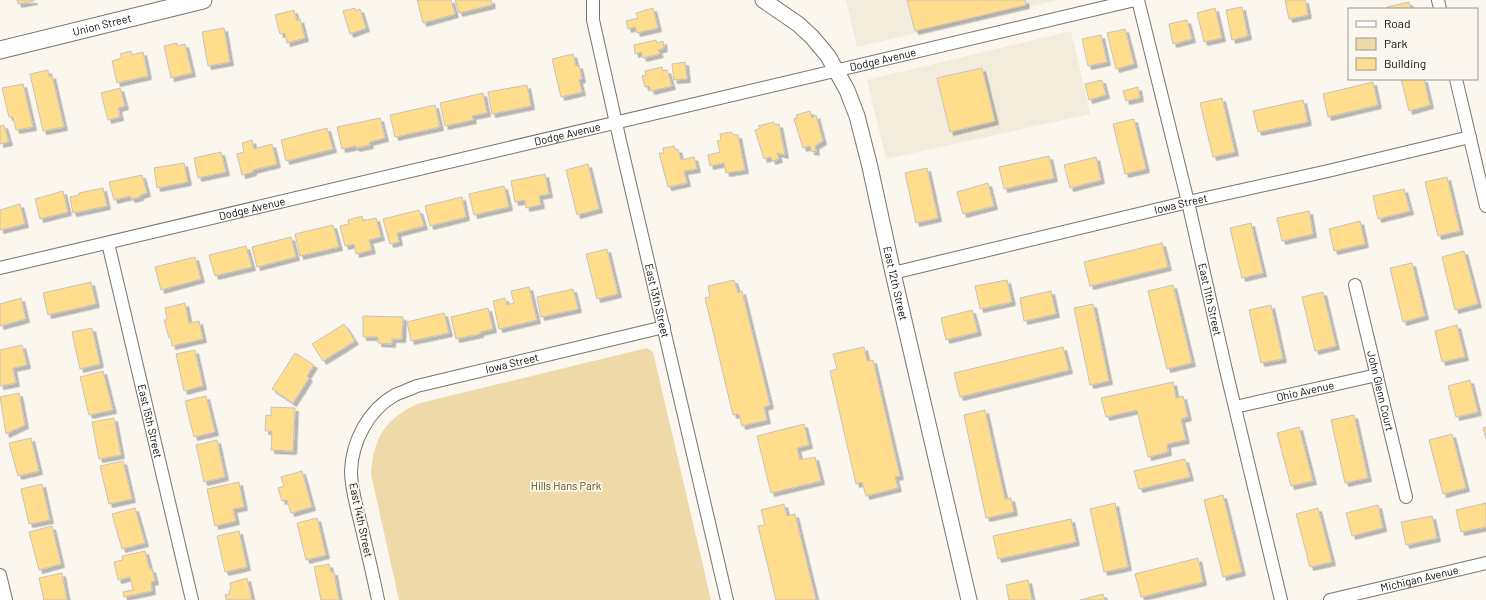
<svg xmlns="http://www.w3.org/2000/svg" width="1486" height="600" viewBox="0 0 1486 600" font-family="Barlow,sans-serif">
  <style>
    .built { fill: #f3ecdd }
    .green { fill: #eed9a9 }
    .building { fill: #ffdd8d; stroke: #c6c3bb; filter: url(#shadow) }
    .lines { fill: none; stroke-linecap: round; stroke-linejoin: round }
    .minor-casing { stroke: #78756e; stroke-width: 14 }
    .tertiary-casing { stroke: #78756e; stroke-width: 17 }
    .secondary-casing { stroke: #78756e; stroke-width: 19 }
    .minor { stroke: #fff; stroke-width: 12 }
    .tertiary { stroke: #fff; stroke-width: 15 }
    .secondary { stroke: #fff; stroke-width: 17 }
    .labels { text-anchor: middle; stroke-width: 3.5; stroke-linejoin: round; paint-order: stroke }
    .street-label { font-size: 11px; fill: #0d0c0a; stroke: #fbf7ef }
    .park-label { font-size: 11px; fill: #5f4907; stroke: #fbf7ef }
  </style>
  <defs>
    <filter id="shadow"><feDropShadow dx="3.5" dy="3.5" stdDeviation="0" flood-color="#0004"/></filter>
  </defs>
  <rect width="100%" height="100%" fill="#fbf7ef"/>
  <path class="built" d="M846 0H1058L857 47Z
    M1071 31 1090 114 886 159 867 80Z"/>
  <path class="green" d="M647 348 653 352 711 600H399L371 474C373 438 386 417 420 403Z"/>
  <path class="building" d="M17 0H34V1L18 4Z
    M417 0H451L455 14 423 23Z
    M455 0H491L492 5 459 13Z
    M907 0H1025L1026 5 915 31Z
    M1285 0H1305L1308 15 1289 19Z
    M1409 2 1411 9H1387V7Z
    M1242 7 1248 36 1232 40 1226 10Z
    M355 8 356 11 360 9 366 28 350 34 343 11Z
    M653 8 658 28 637 33 635 27 628 29 626 21 638 18 636 13Z
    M1215 8 1222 38 1204 42 1197 13Z
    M294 10 297 21 300 19 305 38 287 43 285 33 280 34 275 15Z
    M1187 20 1192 39 1173 44 1169 24Z
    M224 28 230 62 208 66 202 32Z
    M1125 29 1134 64 1116 69 1107 33Z
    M1101 35 1107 62 1088 66 1082 39Z
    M656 40 657 43 663 41 664 48 658 50 660 54 643 58 641 52 635 54 634 45Z
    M177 43V46L185 44 192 73 171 78 164 46Z
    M131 51 132 55 143 52 148 76 117 83 112 61 122 58 120 54Z
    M573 54 576 66 579 65 582 79 579 80 582 92 561 97 552 59Z
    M685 62 687 79 674 80 672 64Z
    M662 67 663 71 667 70 672 86 651 91 649 86 645 87 642 76 646 75 645 71Z
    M982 68 995 121 950 132 937 78Z
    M48 70 49 77 52 75 64 127 43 131 30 74Z
    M1401 79H1424L1430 105 1409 111Z
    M1102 80 1106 95 1089 100 1085 84Z
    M1373 82 1378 105 1328 117 1323 94Z
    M23 84 33 127 16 130 13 117H9L2 88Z
    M527 85 531 106 492 114 488 92Z
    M1138 87 1140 98 1126 101 1123 91Z
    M120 88 125 106 118 108 120 117 108 120 101 93Z
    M483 93 487 113 472 116 473 120 445 126 440 103Z
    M1222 98 1235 152 1213 157 1200 103Z
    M1303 100 1308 122 1258 132 1253 111Z
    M435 105 440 127 395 137 390 115Z
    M810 111 812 118 816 115 823 141 815 146 816 152 811 151 810 146 803 148 794 119 797 118 796 115Z
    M380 118 385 138 369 142 370 145 356 148V146L342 149 337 127Z
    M1134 119 1146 169 1125 174 1113 124Z
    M774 122 775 125 779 124 785 155 777 153 779 159 772 161 771 157 764 159 755 130 761 128 758 126Z
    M4 125 9 142 0 144V126Z
    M327 128 333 149 286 161 281 140Z
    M731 132 734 135H738L745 170 726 173 724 163 710 166 708 155 720 152 717 141 721 140 720 134Z
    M252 140 254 149 272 144 277 164 253 170V172L242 175 237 154 244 152 242 143Z
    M674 146 675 150 678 149 681 160 694 157 697 169 684 171 687 183 668 187 659 153H664L663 148Z
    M221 152 226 172 198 178 194 158Z
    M1049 156 1054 178 1004 189 999 167Z
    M1096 157 1101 180 1070 188 1064 165Z
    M184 163 188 182 157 188 154 168Z
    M588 164 599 209 577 215 566 170Z
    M927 168 938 218 916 223 905 173Z
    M545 174 549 194 539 196 541 205 526 208 525 200 515 202 511 181Z
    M142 175 147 193 140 195V197L131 199V196L114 200 109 182Z
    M1447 177 1460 231 1438 236 1425 182Z
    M988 183 994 206 963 214 957 192Z
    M504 186 509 207 474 215 469 194Z
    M103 188 107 206 73 213 70 197 79 195V193Z
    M1404 189 1410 211 1378 219 1373 196Z
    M63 191 68 212 40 219 35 199Z
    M462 197 466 217 430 226 425 206Z
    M20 204 25 224 0 230V210Z
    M419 210 424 226 397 233 399 242 390 244 383 219Z
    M1309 211 1313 234 1282 241 1277 218Z
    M362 216 363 221 376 218 381 237 369 240 372 250 356 254 354 244 345 246 340 226 349 224 348 220Z
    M1360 221 1365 244 1334 251 1329 229Z
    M1251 223 1263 273 1242 278 1230 228Z
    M333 225 339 247 300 256 295 234Z
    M291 237 296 257 257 267 252 247Z
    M1162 243 1168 267 1090 286 1084 262Z
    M246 246 252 267 215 276 209 255Z
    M607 249 618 294 597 299 586 254Z
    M1464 251 1478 304 1455 310 1442 257Z
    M195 257 201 279 161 290 155 267Z
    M1412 263 1425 316 1403 322 1390 268Z
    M734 280 738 293 742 291 770 405 764 407 767 420 742 426 739 414 733 415 705 298 710 297 708 286Z
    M1007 280 1012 302 980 309 975 286Z
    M91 282 96 304 48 315 43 293Z
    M1173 285 1192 363 1167 369 1148 291Z
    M529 287 537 320 499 329 493 301 505 298 507 305 514 303 511 291Z
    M573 289 578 309 541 317 537 297Z
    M1051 291 1056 314 1024 321 1020 298Z
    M1323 292 1336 346 1315 351 1302 297Z
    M21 298 26 319 0 326V304Z
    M185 303 189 323 199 321 203 339 172 346 171 338H169L164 320H167L165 308Z
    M1093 304 1109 381 1090 385 1074 308Z
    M1271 305 1283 359 1261 363 1249 310Z
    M488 308 493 329 480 332V334L456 339 451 317Z
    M972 310 978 332 946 340 941 318Z
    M444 313 449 333 411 341 407 322Z
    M363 316 403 317 402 339H392V344L378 343V337H363Z
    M344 324 355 341 323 361 312 344Z
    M1457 325 1465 357 1442 362 1435 331Z
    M92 328 100 364 80 369 72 332Z
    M22 345 27 365 13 368 16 383 0 386V350Z
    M864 347 867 361 873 360 900 476 895 477 898 488 866 496 862 482 856 484 830 371 837 369 833 354Z
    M1063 347 1069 370 960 397 954 373Z
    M195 350 203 386 184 391 176 354Z
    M295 353 314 365 307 376 309 378 293 403 272 389Z
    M103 371 113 410 89 415 80 377Z
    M1470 380 1478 412 1456 417 1448 386Z
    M1173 382 1176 398 1183 396 1188 417 1181 419 1186 440 1167 444 1168 452 1148 457 1137 410 1106 417 1101 398Z
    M19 393 25 425 6 434 0 397Z
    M206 396 215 432 194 437 185 401Z
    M271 407 295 408 293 451 271 450 272 431H265L266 415 271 416Z
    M985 410 1005 499 1011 498 1014 512 986 518 964 415Z
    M1354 415 1368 478 1345 483 1331 420Z
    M114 418 121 455 99 459 92 422Z
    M804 424 809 445 797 448 800 460 815 457 821 481 771 493 757 436Z
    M1299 427 1313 481 1291 486 1277 433Z
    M1486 427V439L1483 428Z
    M1452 434 1466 488 1443 494 1429 440Z
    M31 438 39 471 18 476 9 443Z
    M217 440 225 477 204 482 196 445Z
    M1185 459 1190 477 1139 489 1134 471Z
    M123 461 132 499 109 504 100 466Z
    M302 471 312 507 291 513 287 500 282 501 278 488 284 486 281 477Z
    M239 482 244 507 233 509 236 521 215 526 207 489Z
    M42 484 50 520 29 524 21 489Z
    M1223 495 1242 572 1223 577 1204 500Z
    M1115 503 1128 567 1104 572 1090 509Z
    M1486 503V527L1461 532 1456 510Z
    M784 504 787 516 795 514 816 600H776L758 526 765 525 761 510Z
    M1378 505 1383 528 1352 536 1346 513Z
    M135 508 145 543 122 549 112 514Z
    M1318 508 1332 562 1310 567 1296 514Z
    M1432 516 1437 538 1406 545 1401 522Z
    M317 518 326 555 306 560 297 523Z
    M1071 519 1076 542 998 559 993 536Z
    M52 526 61 564 39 570 29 532Z
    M239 531 247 567 225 572 217 536Z
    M145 551 150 570 152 569 155 581 151 582 152 591 124 597 123 592 133 590 130 577 118 580 114 562 123 560 122 556Z
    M1198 558 1203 582 1141 597 1135 574Z
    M329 564 331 572H334L339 600H321L314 567Z
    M62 573 67 600H44L39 578Z
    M247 578 252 600H232L231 599 226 600 225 595 230 594 229 591 231 590 230 583Z
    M1028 580 1032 600H1009L1006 585Z
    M1103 594 1105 600H1080Z"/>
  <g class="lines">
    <g class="minor-casing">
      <g id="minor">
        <path id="s1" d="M593 0V20L620 141 727 600"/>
        <path id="s2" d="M1138 0 1188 202 1225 366 1281 600"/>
        <path d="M1438 0 1440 9"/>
        <path d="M1456 79 1486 206"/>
        <path id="s3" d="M108 243 192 600"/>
        <path id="s4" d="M0 268 1135 0"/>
        <path id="s5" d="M893 273 1188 202 1328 171 1470 137"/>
        <path id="s6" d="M1355 285 1406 497"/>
        <path id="s7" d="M1235 407 1377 375"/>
        <path d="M0 575 6 600"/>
        <path id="s8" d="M378 600C373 575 367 550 361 525 357 508 351 489 351 471 352 442 368 410 395 395 402 392 410 389 417 386L664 327"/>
        <path id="s9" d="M1330 600 1486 563"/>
      </g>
    </g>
    <g class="tertiary-casing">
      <g id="tertiary">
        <path id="s10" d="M763 0 798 24 812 37 828 56 847 90 857 116 870 167 893 273 969 600"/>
      </g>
    </g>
    <g class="secondary-casing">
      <g id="secondary">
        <path id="s11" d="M0 50 203 0"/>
      </g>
    </g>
    <use href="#minor" class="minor"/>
    <use href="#tertiary" class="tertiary"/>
    <use href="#secondary" class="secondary"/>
  </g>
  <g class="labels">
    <g class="street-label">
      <text dy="4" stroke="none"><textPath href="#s11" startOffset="105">Union Street</textPath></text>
      <text dy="4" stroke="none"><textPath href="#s4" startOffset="907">Dodge Avenue</textPath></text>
      <text dy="4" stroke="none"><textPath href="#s4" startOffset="583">Dodge Avenue</textPath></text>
      <text dy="4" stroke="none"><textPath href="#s5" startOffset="296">Iowa Street</textPath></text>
      <text dy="4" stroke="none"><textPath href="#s4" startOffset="259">Dodge Avenue</textPath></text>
      <text dy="4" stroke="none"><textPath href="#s10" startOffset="325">East 12th Street</textPath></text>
      <text dy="4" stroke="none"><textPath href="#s1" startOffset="308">East 13th Street</textPath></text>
      <text dy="4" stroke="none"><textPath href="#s2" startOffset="308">East 11th Street</textPath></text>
      <text dy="4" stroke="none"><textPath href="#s8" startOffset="345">Iowa Street</textPath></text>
      <text dy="4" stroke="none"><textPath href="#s7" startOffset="72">Ohio Avenue</textPath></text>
      <text dy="4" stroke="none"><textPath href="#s6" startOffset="109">John Glenn Court</textPath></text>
      <text dy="4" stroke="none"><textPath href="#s3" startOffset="183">East 15th Street</textPath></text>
      <text transform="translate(361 520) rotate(78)" y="4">East 14th Street</text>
      <text dy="4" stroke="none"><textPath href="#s9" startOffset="92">Michigan Avenue</textPath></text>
    </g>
    <g class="park-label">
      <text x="566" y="490">Hills Hans Park</text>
    </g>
  </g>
  <rect x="1348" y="8" width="130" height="72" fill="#fbf7ef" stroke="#9c9993"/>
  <rect x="1356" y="21" width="20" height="6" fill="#ffffff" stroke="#9c9993"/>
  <text x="1384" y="28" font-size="12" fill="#0d0c0a">Road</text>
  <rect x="1356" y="38" width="20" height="12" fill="#eed9a9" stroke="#9c9993"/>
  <text x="1384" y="48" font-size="12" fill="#0d0c0a">Park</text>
  <rect x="1356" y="58" width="20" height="12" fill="#ffdd8d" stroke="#9c9993"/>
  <text x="1384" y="68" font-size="12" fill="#0d0c0a">Building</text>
</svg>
